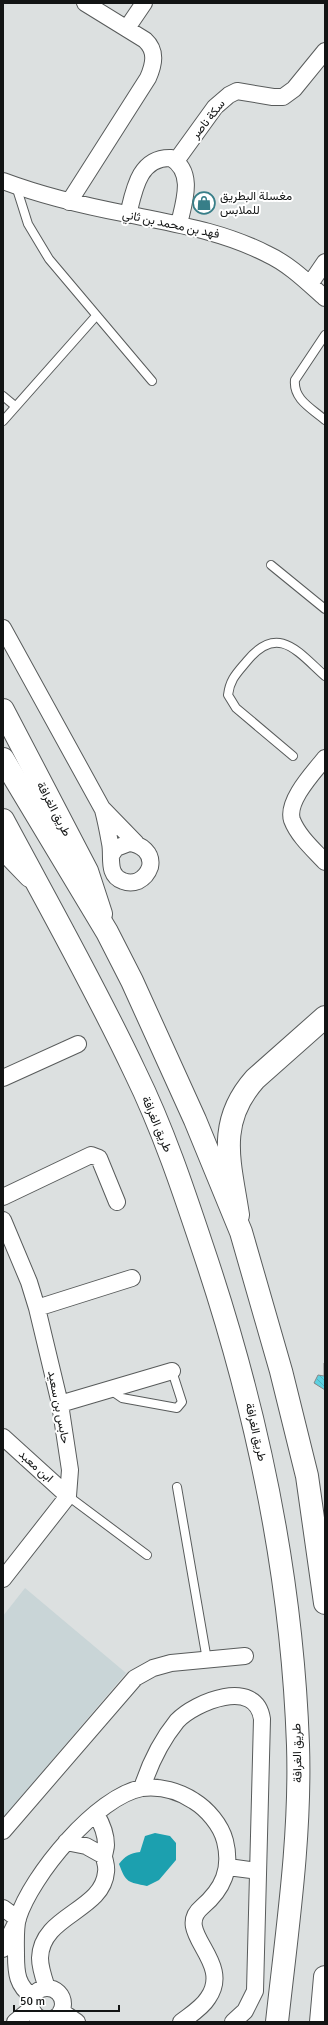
<svg xmlns="http://www.w3.org/2000/svg" width="328" height="2025" viewBox="0 0 328 2025" font-family="Signika,Vazirmatn,sans-serif">
  <style>
    .built { fill: #c9d5d7 }
    .water { fill: #1ca0af }
    .building { fill: url(#building-back-hatch); stroke: #868989 }
    .lines { fill: none; stroke-linecap: round; stroke-linejoin: round }
    .lane-casing { stroke: #585b5b; stroke-width: 10 }
    .street-casing { stroke: #585b5b; stroke-width: 18 }
    .secondary-casing { stroke: #585b5b; stroke-width: 24 }
    .highway-casing { stroke: #585b5b; stroke-width: 24 }
    .lane { stroke: #fff; stroke-width: 8 }
    .street { stroke: #fff; stroke-width: 16 }
    .secondary { stroke: #fff; stroke-width: 22 }
    .highway { stroke: #fff; stroke-width: 22 }
    .labels { text-anchor: middle; stroke-width: 4; stroke-linejoin: round; paint-order: stroke }
    .street-label { font-size: 12px; fill: #121414; stroke: #fff }
    .poi-label { font-size: 12px; fill: #121414; stroke: #fff; text-anchor: start }
  </style>
  <defs>
    <pattern id="building-back-hatch" width="6" height="6" patternUnits="userSpaceOnUse"><rect width="6" height="6" fill="#5dd0e0"/><path d="M-1 5l2 2M0 0l6 6M5-1l2 2" fill="none" stroke="#50b2bf"/></pattern>
  </defs>
  <rect width="100%" height="100%" fill="#dce0e0"/>
  <path class="built" d="M25 1588 126 1673 3 1818V1616Z"/>
  <path class="water" d="M155 1833 170 1836 176 1843V1860L159 1880 147 1886C128 1882 126 1883 119 1864 125 1856 130 1853 140 1852L145 1836Z"/>
  <path class="building" d="M324 1363H325V1390L314 1383 318 1375 324 1376Z"/>
  <g class="lines">
    <g class="lane-casing">
      <path id="lane" d="M16 186 28 224 49 259 152 381
        M325 335 295 380C293 399 311 408 325 420
        M3 396 15 406
        M3 421 96 316
        M271 565 325 609
        M293 756 236 708 228 695C230 679 237 673 247 661 278 623 298 652 325 676
        M109 1389 122 1398 177 1408 182 1402 172 1371
        M177 1487 207 1660
        M68 1496 147 1555"/>
    </g>
    <g class="street-casing">
      <path id="street" d="M127 28 144 3
        M176 161 215 107 229 95 237 91 273 97H283L294 89 325 51
        M3 181C43 196 85 206 127 214 175 224 222 231 267 254 289 264 307 282 325 298
        M69 202 148 78C154 64 157 51 145 40L85 3
        M128 215C134 190 139 157 171 158 195 172 184 202 179 224
        M310 284 325 262
        M3 628 102 808 136 843
        M325 758C314 772 286 801 292 820 298 836 314 850 325 862
        M103 810C106 821 108 832 110 843 113 856 106 875 123 881 128 883 133 883 138 881 144 878 148 873 150 867 153 853 141 844 129 843L116 848 112 854
        M3 1078 78 1044
        M3 1197 91 1155 99 1158 117 1202
        M3 1220 29 1282 37 1308 60 1404 70 1470 68 1496 3 1579
        M37 1308 132 1278
        M60 1404 172 1371
        M3 1437 68 1496
        M142 1788C150 1763 160 1742 177 1721 195 1702 256 1677 262 1719L255 1991 245 2011 233 2022
        M3 1831 135 1678 153 1668 171 1663 245 1656
        M66 1842 86 1846 104 1856
        M228 1867 258 1871
        M3 1908 18 1919 3 1949
        M47 1988C44 1979 40 1968 40 1958 41 1915 103 1911 106 1872 107 1867 105 1862 104 1857 104 1853 106 1849 106 1845 106 1833 102 1824 96 1814
        M31 2004a16 16 0 1 1 32 0a16 16 0 1 1-32 0Z
        M33 1997C17 1986 16 1973 16 1955 16 1944 15 1928 18 1918 31 1876 97 1796 142 1788 160 1786 179 1791 194 1801 207 1809 221 1825 225 1841 232 1869 223 1889 202 1907 172 1932 234 1961 208 1998 202 2008 190 2015 181 2022
        M61 2011 77 2022
        M15 2022 31 2009"/>
    </g>
    <g class="secondary-casing">
      <path id="secondary" d="M3 710 87 871 101 914
        M3 848 30 876
        M238 1215C230 1162 216 1123 255 1079L325 1017"/>
    </g>
    <g class="highway-casing">
      <path id="highway" d="M3 759 107 932 132 981 195 1120 241 1232 281 1371 307 1476 325 1603
        M3 820C48 904 95 987 135 1072 163 1129 183 1189 203 1249 257 1409 292 1575 298 1745 301 1837 287 1930 277 2022
        M321 2022 325 1977"/>
    </g>
    <use href="#lane" class="lane"/>
    <use href="#street" class="street"/>
    <use href="#secondary" class="secondary"/>
    <use href="#highway" class="highway"/>
  </g>
  <defs>
    <g id="shop-ring" transform="scale(1.15)"><circle r="9.5" fill="#fff" stroke="#377e88" stroke-width="1.5"/><path d="M-5-2.5h2.3a2.7 3.5 0 0 1 5.4 0H5L5.5 6h-11ZM-1.5-2.5h3a1.5 2.3 0 0 0-3 0Z" fill="#377e88"/></g>
  </defs>
  <g fill-rule="evenodd">
    <use href="#shop-ring" x="204" y="203"/>
  </g>
  <g class="labels">
    <g class="street-label">
      <text transform="translate(208 119) rotate(-51)" y="4">سكة ناصر</text>
      <text transform="translate(171 224) rotate(12)" y="4">فهد بن محمد بن ثاني</text>
      <text transform="translate(54 809) rotate(62)" y="4">طريق الغرافة</text>
      <text transform="translate(157 1124) rotate(67)" y="4">طريق الغرافة</text>
      <text transform="translate(59 1407) rotate(79)" y="4">حابس بن سعيد</text>
      <text transform="translate(256 1432) rotate(77)" y="4">طريق الغرافة</text>
      <text transform="translate(36 1466) rotate(42)" y="4">ابن معبد</text>
      <text transform="translate(297 1753) rotate(-91)" y="4">طريق الغرافة</text>
    </g>
    <g class="poi-label">
      <text x="220" y="200">مغسلة البطريق<tspan x="220" dy="14">للملابس</tspan></text>
    </g>
  </g>
  <rect width="328" height="2025" fill="none" stroke="#121414" stroke-width="8"/>
  <path d="M14 2005v6h105v-6" fill="none" stroke="#121414" stroke-width="2"/>
  <text x="20" y="2005" font-size="12" fill="#121414" stroke="#ffffff" stroke-width="3" paint-order="stroke">50 m</text>
</svg>
